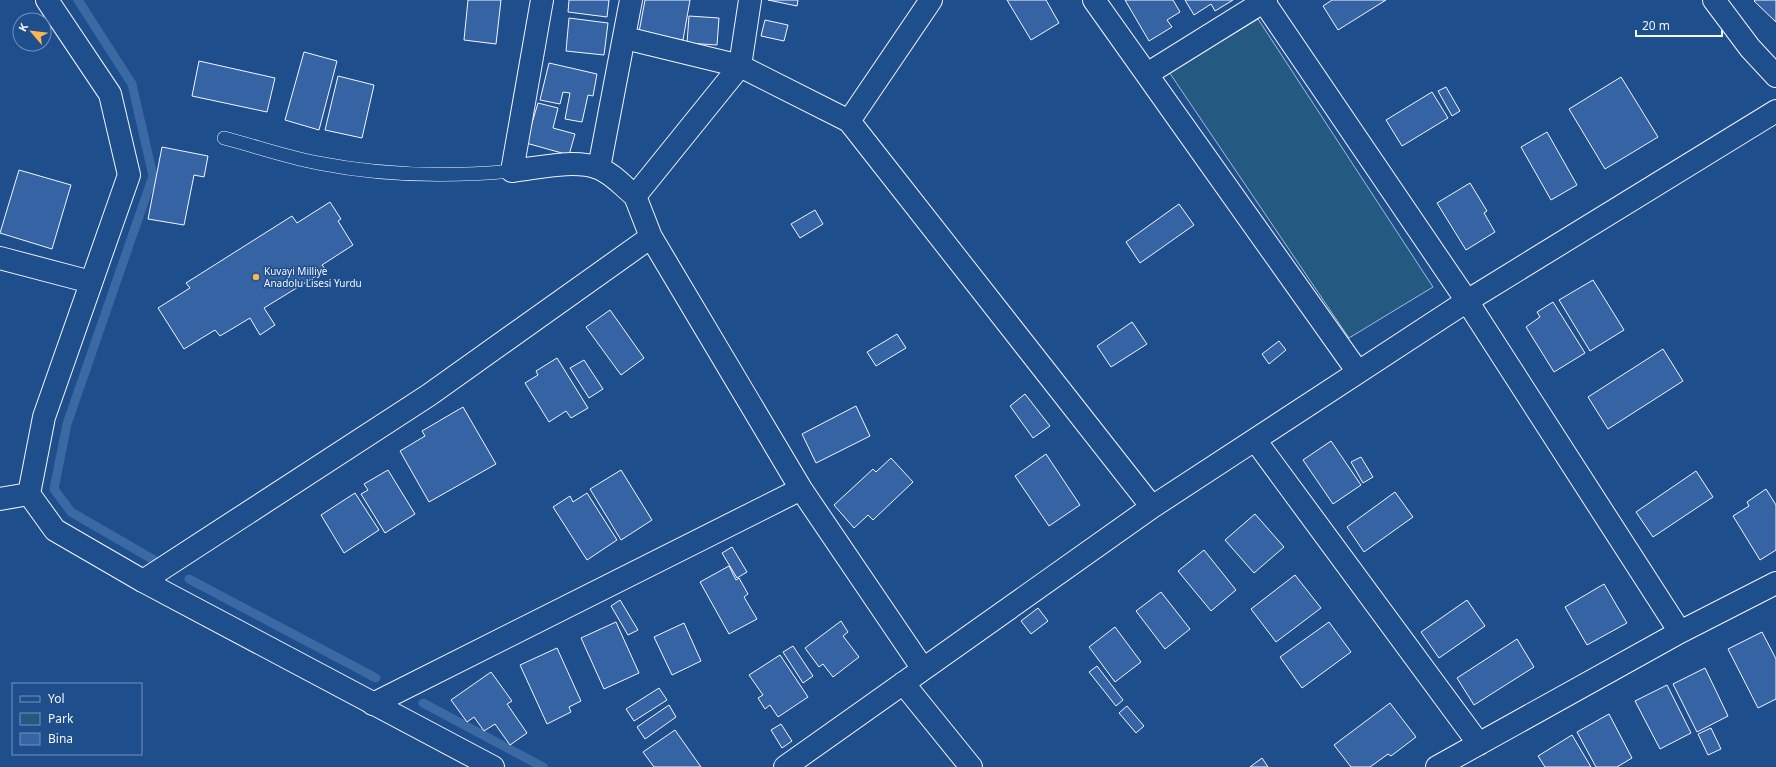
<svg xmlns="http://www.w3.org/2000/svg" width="1776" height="767" viewBox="0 0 1776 767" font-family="'Noto Sans',sans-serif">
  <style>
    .green { fill: #245a82; stroke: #a8bbd7 }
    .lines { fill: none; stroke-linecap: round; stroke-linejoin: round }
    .stream { stroke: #3b69a3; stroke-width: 9 }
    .building { fill: #3563a3; stroke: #f2f6ff }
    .service-casing { stroke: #f2f6ff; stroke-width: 14 }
    .minor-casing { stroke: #f2f6ff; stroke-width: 24 }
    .tertiary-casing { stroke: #f2f6ff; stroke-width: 24 }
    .service { stroke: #1f4e8c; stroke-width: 13 }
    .minor { stroke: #1f4e8c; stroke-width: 22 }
    .tertiary { stroke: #1f4e8c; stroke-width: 22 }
    .poi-dot { fill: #ffb74d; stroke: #1f4e8c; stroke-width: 1.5 }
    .labels { text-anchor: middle; stroke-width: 3; stroke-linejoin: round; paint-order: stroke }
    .poi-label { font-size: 10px; fill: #f2f6ff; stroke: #1f4e8c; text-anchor: start }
  </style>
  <rect width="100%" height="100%" fill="#1f4e8c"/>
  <path class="green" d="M1258 19 1433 287 1349 338 1169 72Z"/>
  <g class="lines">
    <path class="stream" d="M78 0 132 84 153 176 67 424 54 489 71 512 154 560
      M189 579 376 678
      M423 703 543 767"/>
  </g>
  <path class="building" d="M468 0H501L496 44 464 40Z
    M569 0H609L607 17 568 12Z
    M645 0H690L683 40 639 32Z
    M768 0H798L797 6Z
    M1007 0H1046L1059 23 1031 40Z
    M1125 0H1173L1180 12 1167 20 1172 27 1149 41Z
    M1185 0H1233L1215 11 1211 4 1194 15Z
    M1332 0H1386L1338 30 1323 6Z
    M1755 0H1776V22L1754 1Z
    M689 16 719 18 717 45 687 43Z
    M569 18 608 23 604 55 566 51Z
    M765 20 788 25 784 41 761 36Z
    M304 52 337 61 319 130 285 120Z
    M199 61 275 78 267 112 192 96Z
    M549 63 597 74 593 96 588 95 582 122 565 119 570 93 563 92 560 104 540 100Z
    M338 76 374 85 362 138 325 130Z
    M1621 77 1658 137 1605 169 1569 109Z
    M1446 87 1460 111 1452 116 1438 91Z
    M1432 92 1448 118 1402 146 1386 120Z
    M538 103 558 108 553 128 575 134 569 155 526 143Z
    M1547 132 1577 185 1551 200 1521 147Z
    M162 147 208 156 204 177 194 175 184 225 148 219Z
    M19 170 71 185 52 249 0 233Z
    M1470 183 1487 211 1484 213 1495 232 1466 250 1437 203Z
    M330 202 341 219 338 221 353 245 322 265 326 270 264 308 275 325 260 335 250 318 220 336 215 330 184 349 158 308 190 288 186 283 292 216 297 223Z
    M1179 204 1194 225 1140 263 1126 242Z
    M815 210 823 224 800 238 791 224Z
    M1593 280 1624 330 1590 351 1559 300Z
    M1553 302 1585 353 1554 372 1526 327 1540 317 1537 312Z
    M610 310 644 358 621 375 586 327Z
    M1132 322 1147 344 1111 367 1097 346Z
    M897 334 906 348 876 366 867 352Z
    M1279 341 1286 350 1269 364 1262 354Z
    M1663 349 1683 381 1608 429 1588 397Z
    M557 358 588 408 571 418 566 411 549 422 525 383 538 375 536 371Z
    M584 360 603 389 589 398 570 368Z
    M1025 394 1050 426 1033 438 1010 406Z
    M856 406 870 436 816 463 802 434Z
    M463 407 496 464 429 502 400 451 425 436 422 431Z
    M1331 441 1361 485 1333 504 1303 460Z
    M1046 454 1080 505 1049 526 1015 476Z
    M1361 457 1373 477 1363 483 1351 462Z
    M891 458 913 482 873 520 868 515 854 528 834 505 873 469 876 472Z
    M388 470 415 514 385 533 361 494 368 490 364 484Z
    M621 470 652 520 621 540 590 489Z
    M1696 471 1713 497 1653 537 1636 512Z
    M1766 489 1776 505V550L1760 560 1733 516 1749 506 1747 502Z
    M1395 492 1413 517 1364 552 1347 527Z
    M355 493 379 530 344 553 321 515Z
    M587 493 617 540 587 560 553 507 570 496 573 502Z
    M1255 514 1284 547 1254 573 1225 540Z
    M732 547 747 572 737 578 722 553Z
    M1204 550 1236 590 1211 611 1178 571Z
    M729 566 736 580 739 578 748 594 744 597 757 619 729 634 700 582Z
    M1295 575 1321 608 1276 642 1251 609Z
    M1604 584 1627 623 1587 645 1565 607Z
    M1161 592 1190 629 1165 649 1136 611Z
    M620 600 638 630 628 635 611 606Z
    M1467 600 1485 626 1439 658 1421 632Z
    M1038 608 1048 621 1031 634 1021 621Z
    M841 621 848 632 843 636 859 657 833 677 823 664 819 667 805 648Z
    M616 622 639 673 604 689 581 638Z
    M1329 622 1351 652 1302 688 1280 657Z
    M684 623 701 661 672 675 654 637Z
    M1115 627 1141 662 1115 682 1089 647Z
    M1762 632 1776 659V699L1758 708 1728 649Z
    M1517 639 1534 667 1474 705 1457 678Z
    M793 646 813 676 803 683 783 652Z
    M557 648 581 701 569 707 571 712 547 724 520 665Z
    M780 655 808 697 778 717 770 705 765 709 758 698 763 695 749 675Z
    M1097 666 1123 700 1116 706 1089 672Z
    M1705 668 1728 716 1697 732 1673 684Z
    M491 672 512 701 507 704 527 733 510 745 495 724 484 731 474 717 467 722 451 700Z
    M1667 685 1691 733 1660 749 1635 701Z
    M659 688 667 700 634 721 626 709Z
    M1390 703 1416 737 1391 756 1388 754 1370 767H1351L1334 745Z
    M669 705 676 717 645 739 637 727Z
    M1127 706 1144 726 1136 733 1119 713Z
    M1609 714 1632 758 1617 767H1596L1577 732Z
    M781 724 792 741 782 748 771 730Z
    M1711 728 1721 749 1708 755 1698 734Z
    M675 730 701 767H654L643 752Z
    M1572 735 1591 767H1545L1538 756Z
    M1262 758 1268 767H1250Z"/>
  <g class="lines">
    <g class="service-casing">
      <path id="service" d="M224 138C255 146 286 157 318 163 383 176 447 177 512 171"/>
    </g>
    <g class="minor-casing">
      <path id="minor" d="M542 0 512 171C538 168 575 159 598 168 612 173 624 187 635 196
        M750 0 740 66 635 196 651 237 801 489 923 669
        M1094 0 1358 372
        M1714 0 1750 48 1776 76
        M1264 2 1467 301 1680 632
        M625 38 740 66 849 121 931 0
        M1147 74 1266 0
        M849 121 1152 507
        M599 168 631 0
        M0 258 91 282
        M1255 440 1479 744
        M0 499 29 494
        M143 581 429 395 651 237
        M903 683 971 767
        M373 704 801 489
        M785 767 1152 507 1467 301 1776 111
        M1437 767 1680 632 1776 583"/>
    </g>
    <g class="tertiary-casing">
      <path id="tertiary" d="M47 0 110 94 129 175 44 417 29 494 55 530 143 581 493 767"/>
    </g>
    <use href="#service" class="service"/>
    <use href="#minor" class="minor"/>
    <use href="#tertiary" class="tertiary"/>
  </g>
  <circle class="poi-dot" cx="256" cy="277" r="4"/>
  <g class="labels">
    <g class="poi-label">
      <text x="264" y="275">Kuvayi Milliye<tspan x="264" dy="12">Anadolu Lisesi Yurdu</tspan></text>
    </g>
  </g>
  <rect x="12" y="683" width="130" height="72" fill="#1f4e8c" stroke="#7391ba"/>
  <rect x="20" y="696" width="20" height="6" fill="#1f4e8c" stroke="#7391ba"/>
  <text x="48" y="703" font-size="12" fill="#f2f6ff">Yol</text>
  <rect x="20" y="713" width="20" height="12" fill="#245a82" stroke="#7391ba"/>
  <text x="48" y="723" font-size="12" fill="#f2f6ff">Park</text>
  <rect x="20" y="733" width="20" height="12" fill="#3563a3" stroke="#7391ba"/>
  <text x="48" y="743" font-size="12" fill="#f2f6ff">Bina</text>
  <g transform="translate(32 32) rotate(298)"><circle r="19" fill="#1f4e8c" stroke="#7391ba"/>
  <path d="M0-3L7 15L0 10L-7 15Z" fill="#ffb74d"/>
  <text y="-6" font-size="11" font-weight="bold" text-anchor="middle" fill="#f2f6ff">K</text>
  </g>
  <path d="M1636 30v6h86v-6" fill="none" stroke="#f2f6ff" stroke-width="2"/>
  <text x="1642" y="30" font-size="12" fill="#f2f6ff" stroke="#1f4e8c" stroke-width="3" paint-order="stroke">20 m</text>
</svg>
